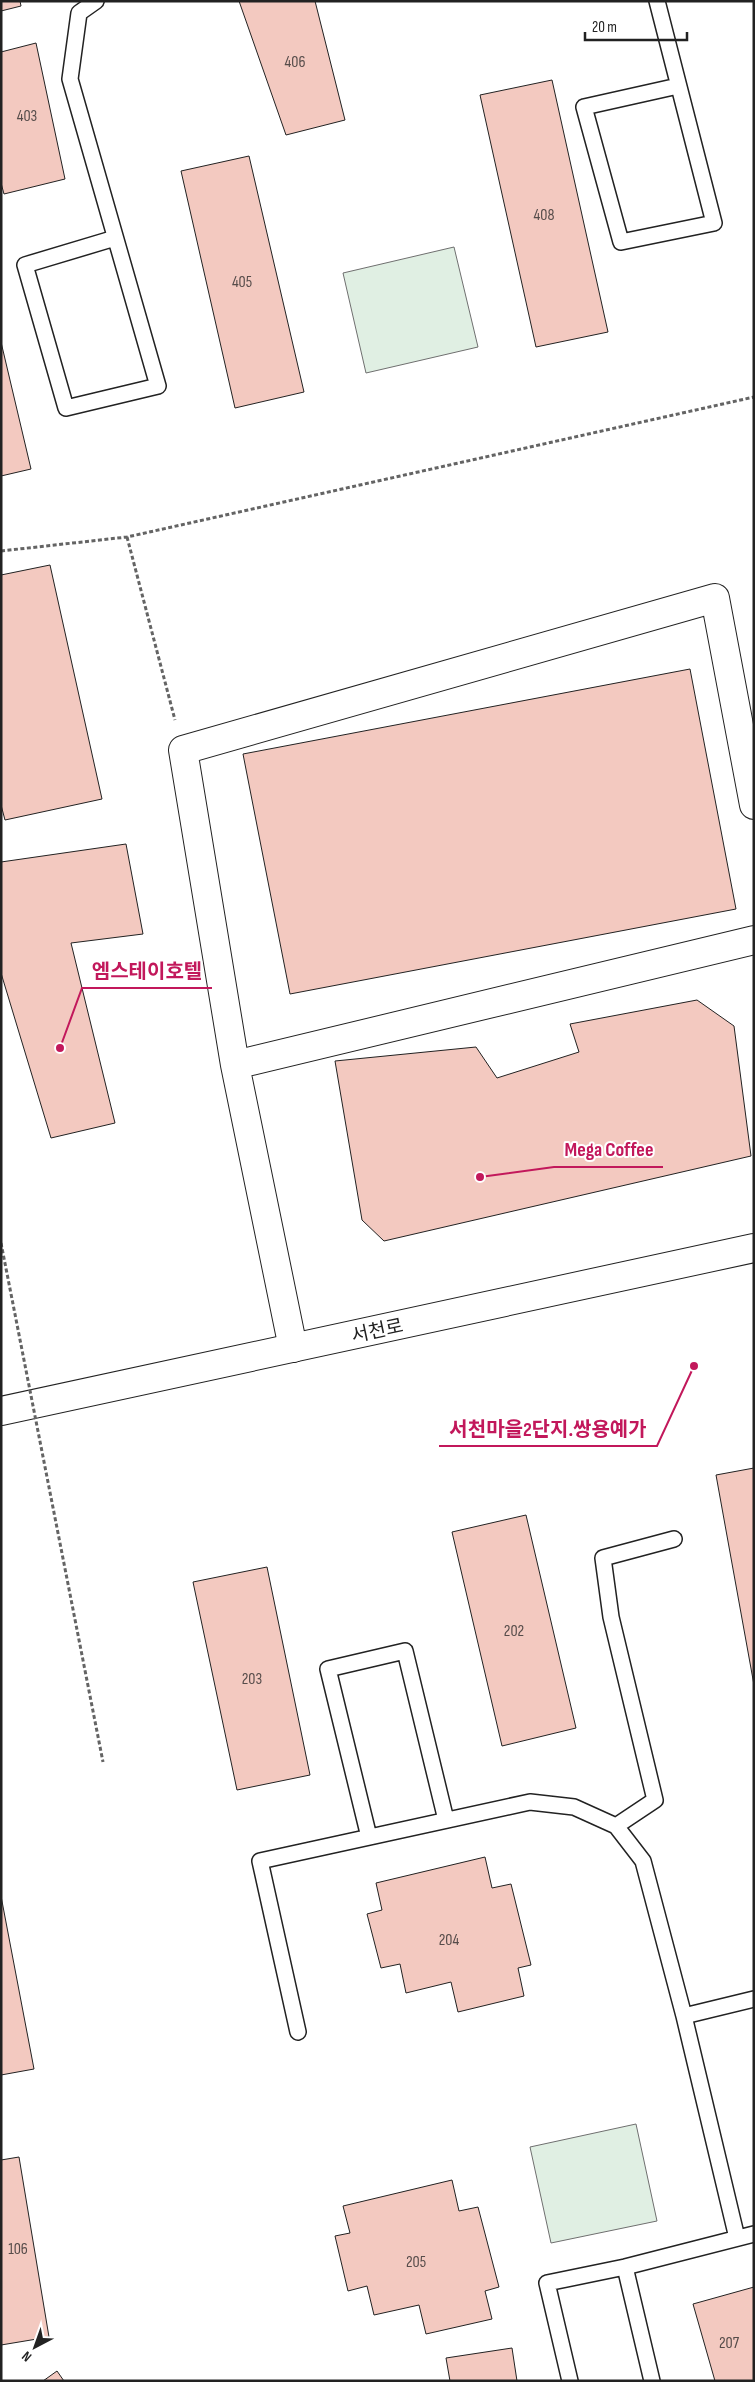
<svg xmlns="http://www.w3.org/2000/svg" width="755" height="2382" viewBox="0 0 755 2382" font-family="'Sofia Sans Condensed','Noto Sans KR',sans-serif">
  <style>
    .green { fill: #e0efe3; stroke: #6f6f6f }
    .building { fill: #f3c9c0; stroke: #222 }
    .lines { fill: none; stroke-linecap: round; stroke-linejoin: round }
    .lane-casing { stroke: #222; stroke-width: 18 }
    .street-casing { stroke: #222; stroke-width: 30 }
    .secondary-casing { stroke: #222; stroke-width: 30 }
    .path { stroke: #646464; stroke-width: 3; stroke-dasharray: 4 2.5; stroke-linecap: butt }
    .lane { stroke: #fff; stroke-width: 15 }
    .street { stroke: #fff; stroke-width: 28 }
    .secondary { stroke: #fff; stroke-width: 28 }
    .path-bridge { stroke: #646464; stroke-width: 3; stroke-dasharray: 4 2.5; stroke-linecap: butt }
    .labels { text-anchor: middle; stroke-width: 4; stroke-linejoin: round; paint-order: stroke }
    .number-label { font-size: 16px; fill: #564c4a }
    .street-label { font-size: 19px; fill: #222; stroke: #fff }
    .leader { fill: none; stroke: #c2185b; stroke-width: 2 }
    .callout-dot { fill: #c2185b; stroke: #fff; stroke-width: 2 }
    .callout-label { font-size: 20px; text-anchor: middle; font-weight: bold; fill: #c2185b; stroke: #fff; stroke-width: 4; stroke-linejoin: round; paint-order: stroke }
  </style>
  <rect width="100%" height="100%" fill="#fff"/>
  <path class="green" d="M454 247 478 347 366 373 343 273Z
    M636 2124 657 2221 551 2243 530 2147Z"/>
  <path class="building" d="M1 1H20L21 6 1 11Z
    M239 1H315L345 120 286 135Z
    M36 43 65 179 4 194 1 183V52Z
    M552 80 608 332 536 347 480 95Z
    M249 156 304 392 235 408 181 171Z
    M1 342 31 469 1 476Z
    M50 565 102 799 5 820 1 805V575Z
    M690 669 736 909 290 994 243 754Z
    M126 844 143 934 71 943 115 1123 51 1138 1 973V862Z
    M697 1000 734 1026 751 1156 384 1241 362 1220 335 1061 476 1047 497 1078 579 1052 570 1024Z
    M754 1468V1685L716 1475Z
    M526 1515 576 1728 502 1746 452 1532Z
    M267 1567 310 1775 237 1790 193 1582Z
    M485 1857 492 1888 511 1884 531 1965 518 1968 524 1996 458 2012 451 1982 406 1993 400 1964 381 1968 367 1914 382 1910 376 1883Z
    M1 1896 34 2069 1 2075Z
    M19 2157 49 2337 1 2345V2160Z
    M452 2180 459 2211 478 2207 499 2287 485 2291 492 2319 426 2334 419 2305 374 2315 367 2286 348 2291 335 2236 350 2233 343 2206Z
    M754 2287V2381H715L693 2304Z
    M512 2348 517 2381H450L446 2358Z
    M57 2371 64 2381H43Z"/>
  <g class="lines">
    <g class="lane-casing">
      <path id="lane" d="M96 1 79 13 70 79 158 386 66 408 25 265 115 238
        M657 1 714 223 621 242 584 107 678 86
        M616 1826 655 1800 611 1617 603 1558 674 1539
        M369 1837 328 1669 405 1651 446 1820
        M684 2016 754 1999
        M298 2032 260 1861 530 1802 574 1807 616 1826 643 1861 684 2016 737 2238
        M625 2267 652 2381
        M570 2381 547 2283 625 2267 754 2234"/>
    </g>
    <g class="street-casing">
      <path id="street" d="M754 805 715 598 183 750 235 1065 754 940
        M235 1065 293 1348"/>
    </g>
    <g class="secondary-casing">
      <path id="secondary" d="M1 1411 754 1248"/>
    </g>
    <path class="path" d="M127 537 175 720
      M1 551 127 537 754 397"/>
    <use href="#lane" class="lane"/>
    <use href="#street" class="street"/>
    <use href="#secondary" class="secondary"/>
    <path class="path-bridge" d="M1 1243 103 1762"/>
  </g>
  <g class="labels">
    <g class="number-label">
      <text x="295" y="67">406</text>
      <text x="27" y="121">403</text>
      <text x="544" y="220">408</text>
      <text x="242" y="287">405</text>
      <text x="514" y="1636">202</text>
      <text x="252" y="1684">203</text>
      <text x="449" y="1945">204</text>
      <text x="18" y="2254">106</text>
      <text x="416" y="2267">205</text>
      <text x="729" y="2348">207</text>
    </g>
    <g class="street-label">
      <text transform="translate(377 1330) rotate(-12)" y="7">서천로</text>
    </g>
  </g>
  <path class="leader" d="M60 1048L82 988H212M480 1177L554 1167H663M694 1366L657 1446H439"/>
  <g class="callout-dot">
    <circle cx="60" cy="1048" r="5"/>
    <circle cx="480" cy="1177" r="5"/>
    <circle cx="694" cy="1366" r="5"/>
  </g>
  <g class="callout-label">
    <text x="147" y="978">엠스테이호텔</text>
    <text x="609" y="1156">Mega Coffee</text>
    <text x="548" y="1436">서천마을2단지.쌍용예가</text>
  </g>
  <rect width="755" height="2382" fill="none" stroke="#222222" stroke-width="5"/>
  <g transform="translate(35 2347) rotate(221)" stroke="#ffffff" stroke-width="4" paint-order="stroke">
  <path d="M0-4L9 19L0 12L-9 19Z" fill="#222222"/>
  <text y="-8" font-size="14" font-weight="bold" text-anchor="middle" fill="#222222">N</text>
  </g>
  <path d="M585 32v8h102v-8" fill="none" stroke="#222222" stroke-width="2.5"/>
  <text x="592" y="32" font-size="15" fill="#222222" stroke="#ffffff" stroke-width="4" paint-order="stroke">20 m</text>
</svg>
